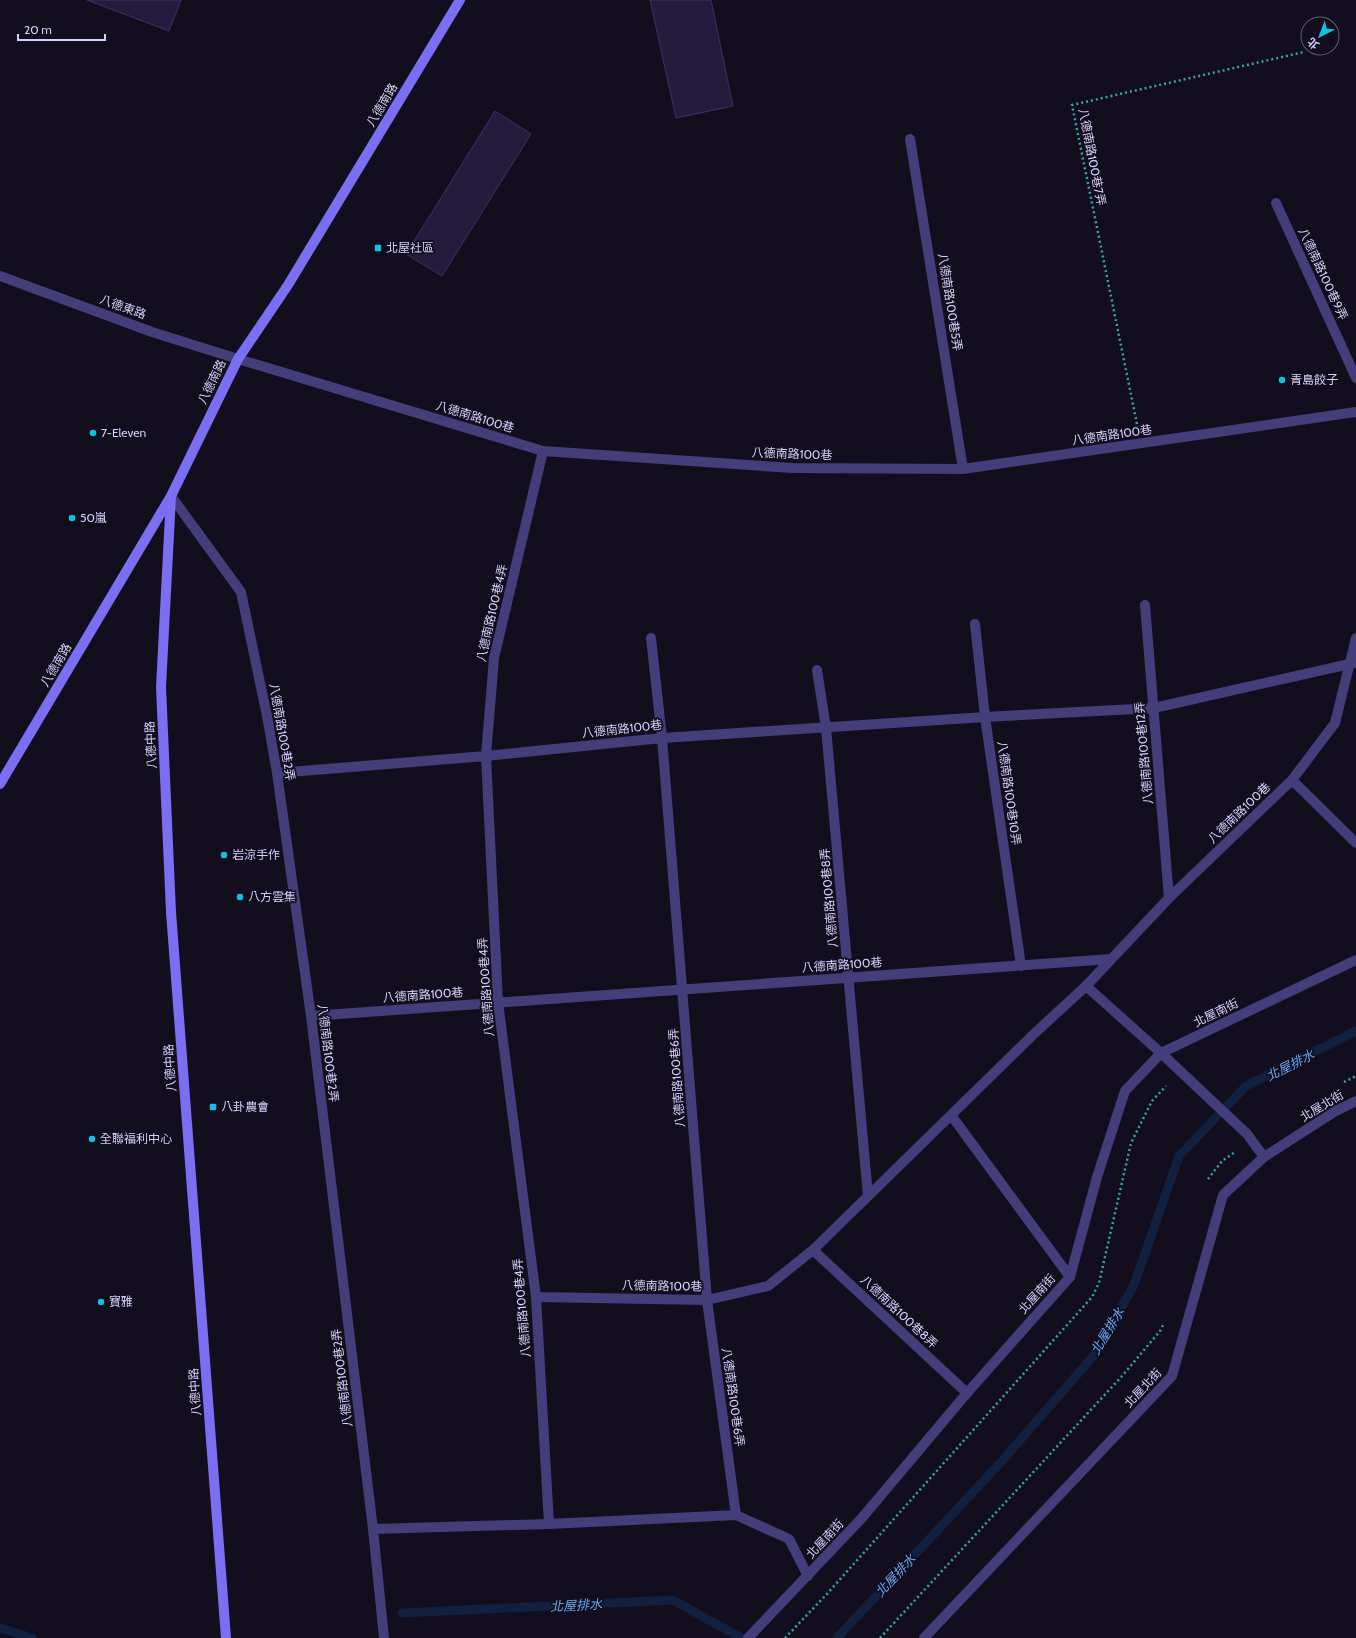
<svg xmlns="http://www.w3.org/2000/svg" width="1356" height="1638" viewBox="0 0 1356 1638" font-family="Cabin,'Noto Sans TC',sans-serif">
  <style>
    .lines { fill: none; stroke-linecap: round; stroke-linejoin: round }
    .stream { stroke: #11203f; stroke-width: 9 }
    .building { fill: #251c3d; stroke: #3e3067 }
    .path { stroke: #38a5a6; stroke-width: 2.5; stroke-dasharray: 2 3; stroke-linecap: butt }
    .lane { stroke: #433d79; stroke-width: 10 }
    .street { stroke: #433d79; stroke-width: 10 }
    .secondary { stroke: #7a6ef2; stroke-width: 10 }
    .poi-dot { fill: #14bfe2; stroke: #120e1e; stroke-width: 1.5 }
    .labels { text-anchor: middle; stroke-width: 3.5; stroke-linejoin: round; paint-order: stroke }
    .street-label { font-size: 12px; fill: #d7cffb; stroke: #120e1e }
    .poi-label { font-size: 12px; fill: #d7cffb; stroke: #120e1e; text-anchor: start }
    .water-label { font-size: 13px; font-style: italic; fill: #66a8f2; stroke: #120e1e }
  </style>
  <rect width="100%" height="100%" fill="#120e1e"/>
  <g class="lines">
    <path class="stream" d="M402 1613 673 1600 741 1638
      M0 1628 32 1638
      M837 1638 1002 1461 1095 1354 1134 1285 1179 1156 1246 1086 1356 1031"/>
  </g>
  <path class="building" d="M87 0H181L169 31Z
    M650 0H711L733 106 676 118Z
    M495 111 531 134 442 276 406 254Z"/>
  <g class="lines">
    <path class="path" d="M1137 424 1072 105 1304 52
      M1344 1082 1356 1076
      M1208 1179 1222 1161 1235 1152
      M785 1638 826 1595 1092 1297 1099 1283 1131 1143 1152 1101 1166 1086
      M880 1638 1123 1375 1160 1331 1164 1323"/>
    <path class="lane" d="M910 139 963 469
      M1276 203 1356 378
      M238 359 543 451 793 468 963 469 1356 412
      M543 451 494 658 486 756 498 1002 536 1297 549 1524
      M171 496 241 592 267 716 277 773 311 1016 373 1529 384 1638
      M1145 605 1169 898
      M975 624 985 717 1021 966
      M651 638 662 738 707 1300 736 1515
      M817 670 826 728 868 1196
      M277 773 486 756 662 738 985 717 1154 708 1354 663
      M1292 780 1356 843
      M311 1016 1111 959
      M951 1115 1070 1277
      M813 1250 967 1393
      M536 1297 707 1300 768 1286 813 1250 1036 1032 1086 986 1169 898 1292 780 1335 723 1356 638
      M373 1529 549 1524 736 1515 789 1539 808 1576"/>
    <path class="street" d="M0 276 152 332 238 359
      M1086 986 1161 1053 1247 1134 1264 1157
      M748 1638 861 1519 967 1393 1070 1277 1097 1177 1125 1091 1161 1053 1356 960
      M924 1638 1172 1376 1223 1195 1264 1157 1334 1112 1356 1101"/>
    <path class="secondary" d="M171 496 161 687 171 912 226 1638
      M0 784 171 496 238 359 288 285 460 0"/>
  </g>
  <g class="poi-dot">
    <rect x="374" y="244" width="8" height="8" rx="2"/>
    <circle cx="1282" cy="380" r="4"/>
    <circle cx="93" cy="433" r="4"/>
    <circle cx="72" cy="518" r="4"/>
    <circle cx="224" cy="855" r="4"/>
    <circle cx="240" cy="897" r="4"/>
    <rect x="209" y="1103" width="8" height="8" rx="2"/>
    <circle cx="92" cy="1139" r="4"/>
    <circle cx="101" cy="1302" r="4"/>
  </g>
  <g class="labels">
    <g class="street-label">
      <text transform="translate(382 105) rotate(-59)" y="4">八德南路</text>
      <text transform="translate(1092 157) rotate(79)" y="4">八德南路100巷7弄</text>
      <text transform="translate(1323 274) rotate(65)" y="4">八德南路100巷9弄</text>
      <text transform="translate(950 302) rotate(81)" y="4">八德南路100巷5弄</text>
      <text transform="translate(123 307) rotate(20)" y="4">八德東路</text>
      <text transform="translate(212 382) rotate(-64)" y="4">八德南路</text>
      <text transform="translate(475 417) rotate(17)" y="4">八德南路100巷</text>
      <text transform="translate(1112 435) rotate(-8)" y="4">八德南路100巷</text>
      <text transform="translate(792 454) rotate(2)" y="4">八德南路100巷</text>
      <text transform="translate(492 613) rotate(-77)" y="4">八德南路100巷4弄</text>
      <text transform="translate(56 665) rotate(-59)" y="4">八德南路</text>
      <text transform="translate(622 729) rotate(-6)" y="4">八德南路100巷</text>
      <text transform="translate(282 732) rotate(80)" y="4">八德南路100巷2弄</text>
      <text transform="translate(151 745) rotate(-93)" y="4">八德中路</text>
      <text transform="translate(1144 753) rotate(-95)" y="4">八德南路100巷12弄</text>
      <text transform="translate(1009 793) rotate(82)" y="4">八德南路100巷10弄</text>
      <text transform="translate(1239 813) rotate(-44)" y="4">八德南路100巷</text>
      <text transform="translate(829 898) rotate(-95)" y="4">八德南路100巷8弄</text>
      <text transform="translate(842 965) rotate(-4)" y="4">八德南路100巷</text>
      <text transform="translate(486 987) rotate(-94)" y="4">八德南路100巷4弄</text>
      <text transform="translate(423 995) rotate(-4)" y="4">八德南路100巷</text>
      <text transform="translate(1216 1013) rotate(-26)" y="4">北屋南街</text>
      <text transform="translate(328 1053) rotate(83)" y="4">八德南路100巷2弄</text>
      <text transform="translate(170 1068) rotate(-94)" y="4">八德中路</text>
      <text transform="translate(677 1078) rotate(-94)" y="4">八德南路100巷6弄</text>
      <text transform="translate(1322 1106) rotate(-31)" y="4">北屋北街</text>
      <text transform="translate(662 1286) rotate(1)" y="4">八德南路100巷</text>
      <text transform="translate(1037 1294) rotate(-48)" y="4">北屋南街</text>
      <text transform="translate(522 1308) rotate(-95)" y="4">八德南路100巷4弄</text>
      <text transform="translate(899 1312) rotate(43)" y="4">八德南路100巷8弄</text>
      <text transform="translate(342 1378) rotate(-97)" y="4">八德南路100巷2弄</text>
      <text transform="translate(1143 1388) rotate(-47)" y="4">北屋北街</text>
      <text transform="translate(195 1392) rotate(-94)" y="4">八德中路</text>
      <text transform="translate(733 1397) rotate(82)" y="4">八德南路100巷6弄</text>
      <text transform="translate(825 1539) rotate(-47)" y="4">北屋南街</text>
    </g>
    <g class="poi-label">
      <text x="386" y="252">北屋社區</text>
      <text x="1290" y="384">青島餃子</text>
      <text x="101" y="437">7-Eleven</text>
      <text x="80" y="522">50嵐</text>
      <text x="232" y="859">岩涼手作</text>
      <text x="248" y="901">八方雲集</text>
      <text x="221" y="1111">八卦農會</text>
      <text x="100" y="1143">全聯福利中心</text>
      <text x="109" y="1306">寶雅</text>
    </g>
    <g class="water-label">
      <text transform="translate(1290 1065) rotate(-27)" y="5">北屋排水</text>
      <text transform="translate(1107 1331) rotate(-59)" y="5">北屋排水</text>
      <text transform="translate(895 1575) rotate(-47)" y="5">北屋排水</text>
      <text transform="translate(576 1605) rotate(-3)" y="5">北屋排水</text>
    </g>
  </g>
  <g transform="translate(1320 36) rotate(222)"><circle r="19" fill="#120e1e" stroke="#615b76"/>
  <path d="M0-3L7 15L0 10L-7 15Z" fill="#14bfe2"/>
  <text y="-6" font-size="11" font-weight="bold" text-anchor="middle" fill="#d7cffb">北</text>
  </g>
  <path d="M18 34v6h87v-6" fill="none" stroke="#d7cffb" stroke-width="2"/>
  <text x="24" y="34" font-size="12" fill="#d7cffb" stroke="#120e1e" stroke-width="3" paint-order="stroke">20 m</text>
</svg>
